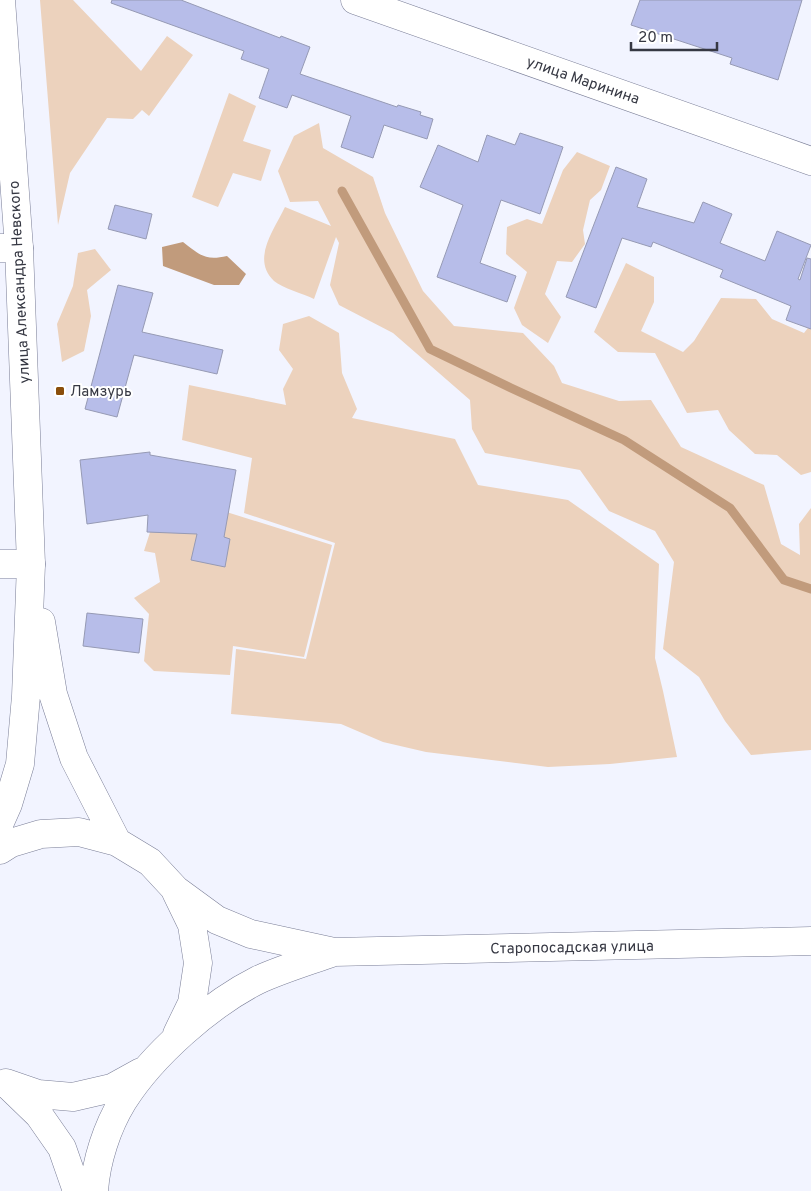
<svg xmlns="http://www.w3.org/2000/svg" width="811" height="1191" viewBox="0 0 811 1191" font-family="Overpass,sans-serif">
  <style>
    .green { fill: #ecd2bd }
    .water { fill: #c19b7c }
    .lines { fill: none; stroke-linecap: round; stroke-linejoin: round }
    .stream { stroke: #c19b7c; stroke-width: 9 }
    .building { fill: #b7bde9; stroke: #969ab4 }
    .minor-casing { stroke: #7a7e97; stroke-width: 29 }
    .secondary-casing { stroke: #7a7e97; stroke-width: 29 }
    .minor { stroke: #fff; stroke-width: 28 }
    .secondary { stroke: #fff; stroke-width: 28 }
    .poi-dot { fill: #8a4e0b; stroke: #fff; stroke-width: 2 }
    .labels { text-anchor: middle; stroke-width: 4; stroke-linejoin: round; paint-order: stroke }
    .street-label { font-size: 15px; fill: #363843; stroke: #fff }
    .poi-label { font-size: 15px; fill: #363843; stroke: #fff; text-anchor: start }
  </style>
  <rect width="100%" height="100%" fill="#f2f4ff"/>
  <path class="green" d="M40 0H73L141 71 167 36 193 55 149 116 142 110 133 119 107 118 70 173 58 225Z
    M229 93 256 106 243 141 271 150 261 181 233 173 218 207 192 197Z
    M319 123 323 148 373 177 385 213 423 291 454 326 523 333 554 366 562 383 619 401 651 400 681 447 764 485 781 544 800 555 799 524 811 508V750L751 755 725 721 699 677 663 649 674 562 655 531 609 511 580 470 485 453 472 429 470 400 393 333 339 305 330 285 339 243 336 237 314 299C304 294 282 288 274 281 251 259 274 230 285 207L331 226 318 201 290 202 278 171 294 136Z
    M577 152 610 166 601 190 590 200 583 230 585 244 572 262 557 261 545 294 561 317 548 343 522 325 514 308 527 272 506 254 507 227 527 219 542 224 563 170Z
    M95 249 111 270 87 290 91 316 84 351 62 362 57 324 73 286 78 253Z
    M626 263 654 277V302L641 331 683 352 694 341 721 298 756 299 772 319 804 333 811 324V472L801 475 777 455 755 454 729 430 718 410 687 413 655 353 618 352 594 332Z
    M309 316 339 333 342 373 357 409 352 418 455 439 478 485 568 500 659 564 655 658 663 691 677 757 610 764 548 767 426 752 383 742 341 724 231 714 236 649 306 659 335 543 244 513 252 458 182 440 189 385 286 405 283 389 293 369 279 350 283 324Z
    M201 504 332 545 304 657 233 646 230 675 154 671 144 661 149 614 134 598 160 582 155 553 144 551 152 526Z"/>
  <path class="water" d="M183 242C200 255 205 261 227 256L246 274 239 285H214L163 266 162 247Z"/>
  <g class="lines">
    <path class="stream" d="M342 191 430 349 511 388 624 440 730 508 784 580 811 589"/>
  </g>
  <path class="building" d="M112 0H181L280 38 281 36 310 47 300 74 397 107 398 105 421 112 420 115 433 119 427 139 384 125 373 158 341 147 351 116 292 95 287 108 259 98 269 69 241 59 244 51 111 3Z
    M640 0H802L778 80 730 64 732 58 631 25Z
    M520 133 563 147 540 214 501 200 480 263 516 276 507 302 437 277 463 205 420 187 438 145 478 162 487 135 515 145Z
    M616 167 647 179 637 207 694 223 703 202 732 214 720 243 765 261 777 231 811 245 798 279 800 280 807 258 811 259V329L786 320 791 306 720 277 723 270 653 242 651 247 622 238 596 308 566 297Z
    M115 205 152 214 146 239 108 229Z
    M118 285 153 293 142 332 223 350 217 374 134 355 117 417 85 409Z
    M150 452V455L236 470 224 537 230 539 225 567 191 560 197 534 147 532 148 515 87 524 80 460Z
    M87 613 143 619 139 653 83 646Z"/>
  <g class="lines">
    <g class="minor-casing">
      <path id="minor" d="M355 0 811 161
        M0 248H19
        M0 564H31"/>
    </g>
    <g class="secondary-casing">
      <path id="secondary" d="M41 622 53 694 74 758 117 842
        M0 822 8 804 20 764 26 696 31 564 19 248 1 0
        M0 850 11 843 41 834 79 832 117 842 150 862 176 890 217 920 251 934 334 952 811 941
        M176 892 192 925 198 963 192 1003 177 1034
        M6 1083 38 1094 73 1097 112 1088 141 1072
        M10 1087 39 1115 62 1148 77 1191
        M94 1191C96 1161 107 1127 123 1101 152 1055 210 1004 258 980 282 969 309 961 334 952"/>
    </g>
    <use href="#minor" class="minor"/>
    <use href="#secondary" class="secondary"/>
  </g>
  <rect class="poi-dot" x="55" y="386" width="10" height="10" rx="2.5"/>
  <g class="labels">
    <g class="street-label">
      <text transform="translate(583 80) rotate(19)" y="5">улица Маринина</text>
      <text transform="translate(19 282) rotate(-93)" y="5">улица Александра Невского</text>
      <text transform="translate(572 947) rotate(-1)" y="5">Старопосадская улица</text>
    </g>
    <g class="poi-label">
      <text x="70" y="396">Ламзурь</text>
    </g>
  </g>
  <path d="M631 42v8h86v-8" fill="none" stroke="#363843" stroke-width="2.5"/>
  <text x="638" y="42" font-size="15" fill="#363843" stroke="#ffffff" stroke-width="4" paint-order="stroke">20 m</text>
</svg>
